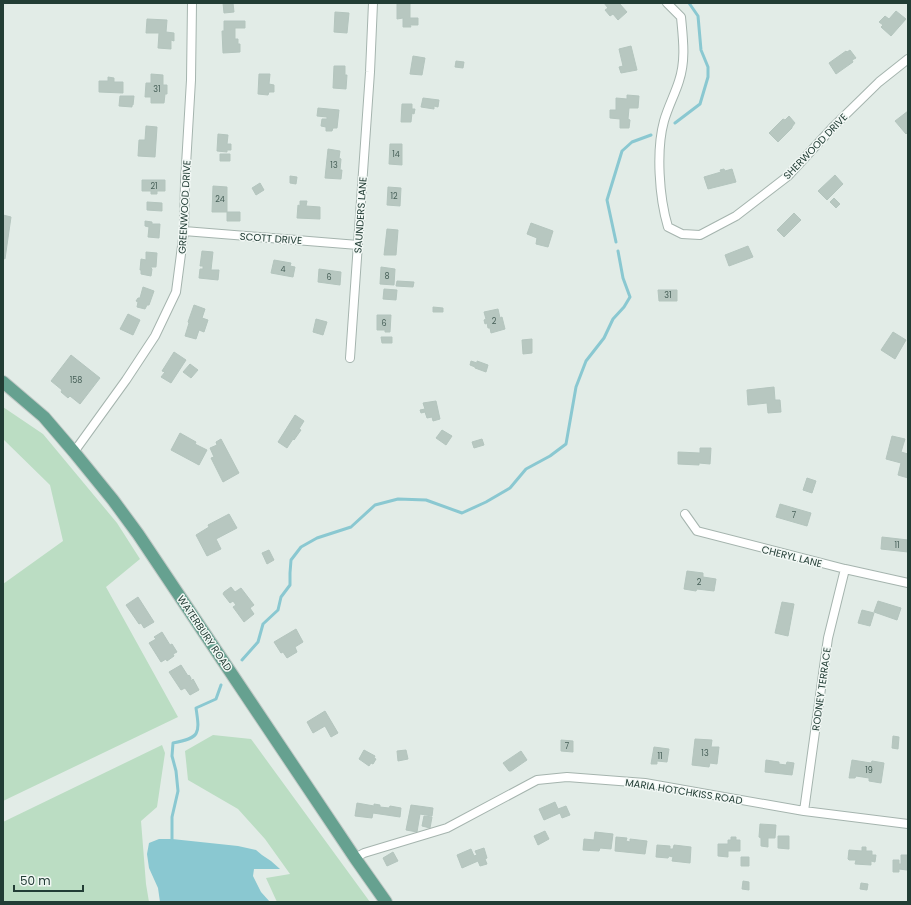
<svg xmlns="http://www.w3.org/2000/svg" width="911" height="905" viewBox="0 0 911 905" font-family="Poppins,sans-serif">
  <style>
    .green { fill: #bbddc3 }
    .water { fill: #8ac8d1 }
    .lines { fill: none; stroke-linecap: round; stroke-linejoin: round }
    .stream { stroke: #8ac8d1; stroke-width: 3 }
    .building { fill: #b7c7c0; stroke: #b4c5be }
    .minor-casing { stroke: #a5b4ae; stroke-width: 10 }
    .primary-casing { stroke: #c1c9c6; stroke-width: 14 }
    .minor { stroke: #fff; stroke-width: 8 }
    .primary { stroke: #66a190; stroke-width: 12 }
    .labels { text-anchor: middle; stroke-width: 3; stroke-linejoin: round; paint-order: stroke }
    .number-label { font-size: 8px; fill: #476058 }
    .street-label { font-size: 10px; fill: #223d35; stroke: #f2f8f5 }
  </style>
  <rect width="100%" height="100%" fill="#e2ece7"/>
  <path class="green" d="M3 407 43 434 117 523 140 559 106 587 178 717 3 801V584L63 541 50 485 3 439Z
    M213 735 251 739 370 902H277L266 878 290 874 265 839 238 809 188 780 185 751Z
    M162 745 165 753 157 807 141 821 146 884 149 902H3V822Z"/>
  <path class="water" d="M159 839H172L238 846 256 850 262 855 271 861 280 869H254L253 876 261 892 270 902H160L158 888 149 868 147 854 149 843Z"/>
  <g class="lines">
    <path class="stream" d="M675 123 700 104 708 77V67L701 50 698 16 689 3
      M616 242 607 200 622 151 632 142 651 135
      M242 660 258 642 263 624 278 610 281 597 290 585V573L291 560 301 547 317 538 351 527 375 505 398 499 426 500 462 513 486 502 510 488 526 469 550 456 566 444 576 387 586 361 604 338 613 319 624 307 630 297 623 278 618 251
      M172 839V817L178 791 176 771 172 756 173 743C200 738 200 734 196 708L216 699 221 685"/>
  </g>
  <path class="building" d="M223 3H233L234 12 224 13Z
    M397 3H410V18H418V25H410L411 27H403V18L397 19Z
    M604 3H619L627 12 618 20 613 14 610 16 605 10 608 8Z
    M896 11 906 19 891 36 881 27 883 25 879 22 885 16 889 19Z
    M335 12 349 13 347 33 334 32Z
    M147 19 167 20 166 32 174 33V41L171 40V49L158 48 159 33H146Z
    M224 21H245V28H235V39H238V44H240V52L223 53 222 31H224Z
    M631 46 637 70 621 73 619 67 623 66 619 49Z
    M850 50 856 58 852 60 853 62 836 74 829 63 846 51 847 52Z
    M413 56 425 58 422 75 410 74Z
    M456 61 464 62 463 68 455 67Z
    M334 66H345V75H347L346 89 333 88Z
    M151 74 163 75V85H167V94H165L164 103H151V97H145L146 83H151Z
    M259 74H270L269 84 274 85V92H269L268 95 258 94Z
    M108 77 114 78V82H123V93L99 92V81H108Z
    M627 95 639 96 638 108H629L628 119 630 120 629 128H620V119L610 118V110H616V98L627 99Z
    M120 96H134L133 105H132V107L119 106Z
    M423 98 439 100 438 107 434 106V109L421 107Z
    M402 104H412V109H415L414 114 412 113 411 122H401Z
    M318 108 339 110 337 128H333L332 131H326V127L321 126 322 119H327V117L317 116Z
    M908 111V132L906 134 895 121Z
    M789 116 795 123 792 127V128L778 142 769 133 783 119 785 120Z
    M146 126 157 127 155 157 138 156 139 140H145Z
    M218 134 228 135 227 144H231V150H227V152L217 151Z
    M390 144H402V165L389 164Z
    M328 149 340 151 339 158 341 159 340 170H342L341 179 325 178Z
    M220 154H230V161H220Z
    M724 169 725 171 732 169 736 182 708 189 704 177 721 172 720 170Z
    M835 175 843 184 827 200 818 191Z
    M290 176 297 177 296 184 290 183Z
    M142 180H165V191H157V194H151V191H142Z
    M260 183 264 190 256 195 252 188Z
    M213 186 227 187V212H212Z
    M388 187 401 188 400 206 387 205Z
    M834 198 840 204 836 208 830 202Z
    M300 201H307L306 206 320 207V219L297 218 298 205 300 206Z
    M147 202 162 203V211L147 210Z
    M227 212H240V221H227Z
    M794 213 801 220 784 237 777 230Z
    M3 215 11 217 5 259 3 258Z
    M145 221 152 222V224H160L159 238 148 237 149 227 145 226Z
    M531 223 553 231 548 247 536 244 537 238 527 234Z
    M387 229 398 230 396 255H384Z
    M748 246 753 257 729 266 725 255Z
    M202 251 213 252 211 270H219L218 280 199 278 200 269H203V266H200Z
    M146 252 157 253 156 267H151V268L152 269 151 276 141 274V270H140L141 259 146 260Z
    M274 260 291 263 290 266 295 267 293 277 271 273Z
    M381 267 395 269 394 285 380 284Z
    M319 269 341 272 340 285 318 282Z
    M397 281 414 282 413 287 396 286Z
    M143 287 154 291 149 305H147L145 309 137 307 138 302 136 301 138 298H140Z
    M384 289 397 290 396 300 383 299Z
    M658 290H677V301H659Z
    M194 305 205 309 202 318 208 320 204 332 199 330 196 339 185 336 189 323 188 322Z
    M433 307 443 308V312H433Z
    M498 309 500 318 502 317 505 329 491 333 490 328H488L487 323 485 324 484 320 486 319 484 312Z
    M128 314 140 320 133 335 120 329Z
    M377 315H391L390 332H385V330H377Z
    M316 319 327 322 323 335 313 332Z
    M893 332 906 340 895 359 881 350Z
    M381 337H392V343H382Z
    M532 339V353L523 354 522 340Z
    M174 352 186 360 171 383 161 377 165 372 162 371Z
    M71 355 100 378 80 404 70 396 68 398 61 392 62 390 51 381Z
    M471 361 477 363V361L488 365 486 372 475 368V367L470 365Z
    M190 364 198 370 191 378 183 372Z
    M774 387 775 400H780L781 412 768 413 767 403 748 405 747 390Z
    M436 401 440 419 433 421 432 417 427 418 425 412 421 413 420 410 425 409 423 403Z
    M295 415 304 421 299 429 301 430 294 440 293 439 287 448 278 442Z
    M442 430 452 436 446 445 436 438Z
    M180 433 196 442 195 444 207 450 199 465 171 450Z
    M892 436 905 439 901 452 908 454V478L898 475 901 463 886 459Z
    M221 439 239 473 223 482 211 458 214 457 210 448 217 445 216 442Z
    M482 439 484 445 474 448 472 442Z
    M700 448H711L710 464 699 463V465L678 464V452L700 453Z
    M807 478 816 481 812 493 803 490Z
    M780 504 811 513 807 526 776 517Z
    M229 514 237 528 216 539 221 549 207 556 196 535 209 527 208 525Z
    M882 537 908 540V552L881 549Z
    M269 550 274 560 267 564 262 553Z
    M687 571 703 573V577L716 579 714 591 697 589 696 591 684 589Z
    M231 587 235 592 241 588 254 605 250 608 254 614 244 622 233 607 236 605 233 601 230 603 223 594 224 592Z
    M138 597 154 622 144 628 141 623 139 624 126 605Z
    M878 601 901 608 897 620 874 612Z
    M782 602 794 604 788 636 775 633Z
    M862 610 874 613 870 626 858 623Z
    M296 629 303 642 295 647 297 652 287 658 283 652 281 653 274 642Z
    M162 632 170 645 172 644 177 652 173 654 174 656 167 661 166 659 161 662 149 643 156 639 154 637Z
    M181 665 188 676 189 675 191 678V681L193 679 199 690 190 695 185 688 181 690 169 672Z
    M325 711 338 733 331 737 325 726 313 733 307 722Z
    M893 736 899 737 898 749 892 748Z
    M695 739 712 740 711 747H719L717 764 710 763 709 767 692 765Z
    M561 740 573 741V752L561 751Z
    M654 747 669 749 667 762 657 761V764H651Z
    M364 750 375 756 374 758 376 759 373 764 371 763 369 766 359 759Z
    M406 750 408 759 398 761 397 751Z
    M521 751 527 760 511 771H509L503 763Z
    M766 760 779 762V764L786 765 787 762 794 763 792 775 765 772Z
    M852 760 871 763 872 761 884 763 881 783 869 781V778L856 776 855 778H849Z
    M555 802 558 809 566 806 570 815 562 818 560 813 544 820 539 809Z
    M357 803 374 806V804L380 805V807L389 808 390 806 401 808 400 817 373 813 372 818 355 816Z
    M411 805 433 808 432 816 420 814 417 832 406 830Z
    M424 816 432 817 430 828 422 826Z
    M760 824 776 825 775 838H768V847L761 846V838L759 837Z
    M545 831 549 839 538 845 534 836Z
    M595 832 613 834 611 849 600 848 599 851 583 850 584 839 594 840Z
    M778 836H789V849L778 848Z
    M616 837 627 838 626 841 630 842V839L647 841 645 854 615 851Z
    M731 837H736V840H740V851H728V857L718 856V844H728V840H731Z
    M657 845 670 846V849H673L674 845 691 847 690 863 672 861 673 857 669 856 668 858 656 857Z
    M862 847H866V851H872V855H876L875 862 871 861V865L855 864 856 860H849L848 859 849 850 862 851Z
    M484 848 487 858 485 859 487 864 480 866 478 861 462 868 457 855 471 849 474 856 477 855 475 851Z
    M393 852 398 861 387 866 383 858Z
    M901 855H908V867H907V870L899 869V872H893V860H899V864H901Z
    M741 857H749V866H741Z
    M743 881 749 882V890L742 889Z
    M861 883 868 884 867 890 860 889Z"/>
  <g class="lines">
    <g class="minor-casing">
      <path id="minor" d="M667 3 681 17C683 39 686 60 679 81 675 94 668 107 664 121 656 150 659 197 668 227L682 234 700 235 736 216 788 176 834 126 879 82 908 59
        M184 231 358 245
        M350 358 370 72 373 3
        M74 452 126 380 155 336 176 292 184 231 185 182 191 80 192 3
        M685 514 697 531 845 569 908 583
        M804 811 828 638 845 569
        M355 858 364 853 447 828 537 780 567 777 645 783 804 811 908 824"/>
    </g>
    <g class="primary-casing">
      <path id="primary" d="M3 382 44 417 74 452 113 500 138 534 355 858 386 902"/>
    </g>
    <use href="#minor" class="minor"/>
    <use href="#primary" class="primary"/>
  </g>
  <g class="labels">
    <g class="number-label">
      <text x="157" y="92">31</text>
      <text x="396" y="157">14</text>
      <text x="334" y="168">13</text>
      <text x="154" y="189">21</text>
      <text x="394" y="199">12</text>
      <text x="220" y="202">24</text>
      <text x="283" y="272">4</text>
      <text x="387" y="279">8</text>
      <text x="329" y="280">6</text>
      <text x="668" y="298">31</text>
      <text x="494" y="324">2</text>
      <text x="384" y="326">6</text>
      <text x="76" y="383">158</text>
      <text x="794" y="518">7</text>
      <text x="897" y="548">11</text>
      <text x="699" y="585">2</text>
      <text x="567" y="749">7</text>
      <text x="705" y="756">13</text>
      <text x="660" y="759">11</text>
      <text x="869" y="773">19</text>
    </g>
    <g class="street-label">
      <text transform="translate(815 146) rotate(-46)" y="4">SHERWOOD DRIVE</text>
      <text transform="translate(184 207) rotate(-87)" y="4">GREENWOOD DRIVE</text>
      <text transform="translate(360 215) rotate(-86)" y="4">SAUNDERS LANE</text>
      <text transform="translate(271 238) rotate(4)" y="4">SCOTT DRIVE</text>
      <text transform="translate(792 556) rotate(14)" y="4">CHERYL LANE</text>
      <text transform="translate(205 633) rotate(56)" y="4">WATERBURY ROAD</text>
      <text transform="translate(821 689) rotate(-82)" y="4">RODNEY TERRACE</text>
      <text transform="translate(684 791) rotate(9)" y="4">MARIA HOTCHKISS ROAD</text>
    </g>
  </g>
  <rect width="911" height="905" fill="none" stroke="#223d35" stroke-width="8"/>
  <path d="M14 885v6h69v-6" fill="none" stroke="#223d35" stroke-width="2"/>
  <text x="20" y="885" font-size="12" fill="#223d35" stroke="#f2f8f5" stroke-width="3" paint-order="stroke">50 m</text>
</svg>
